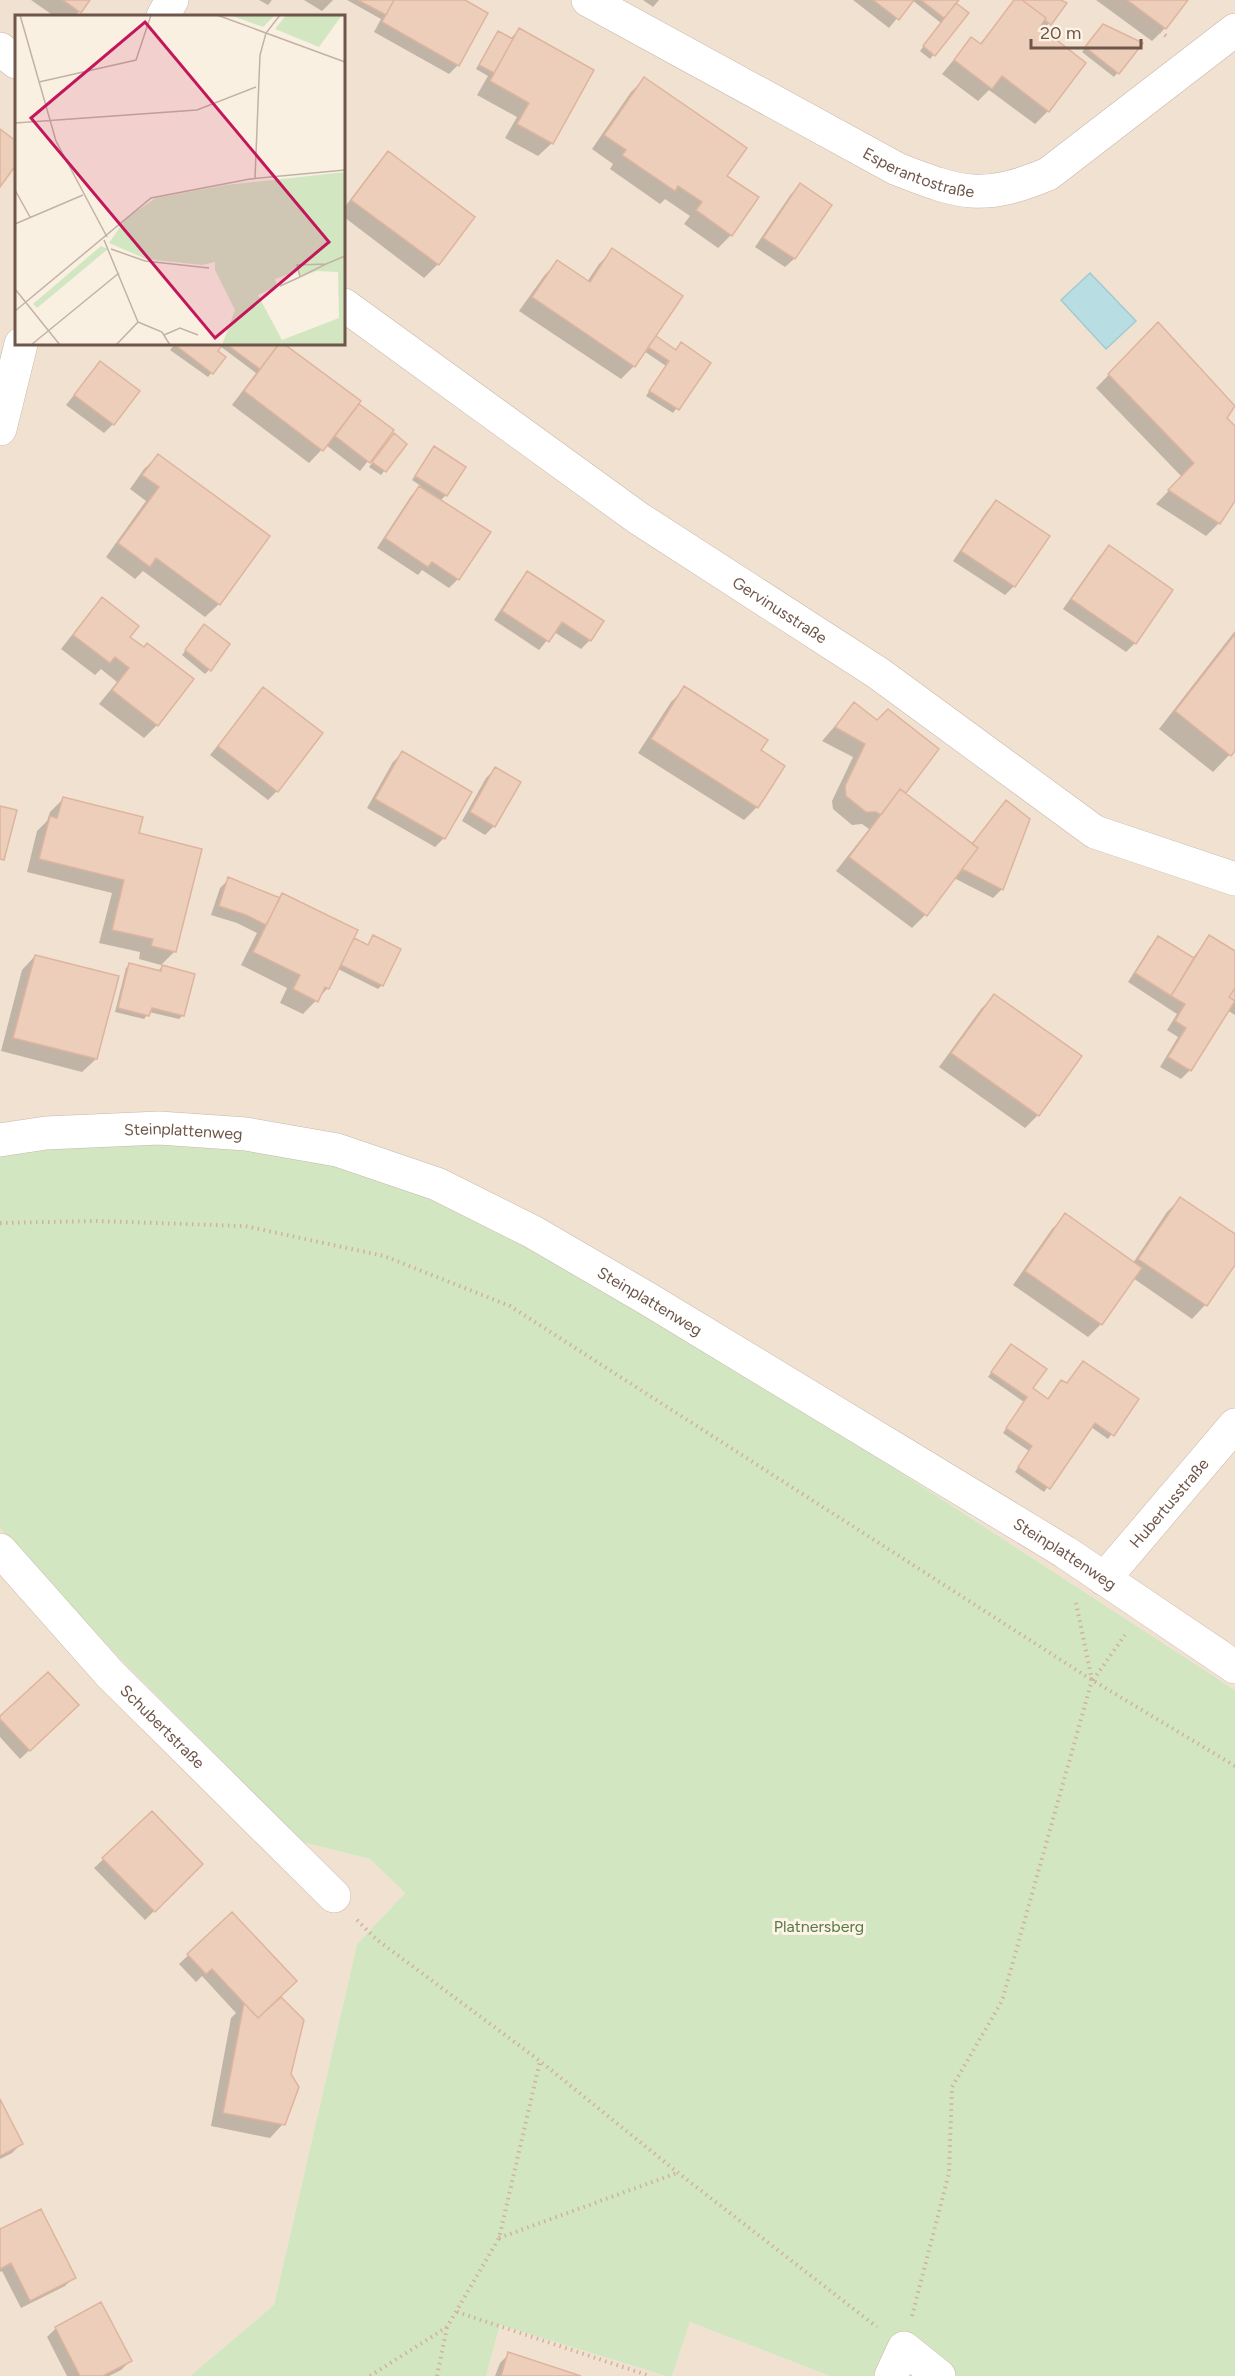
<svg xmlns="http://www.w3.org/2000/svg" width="1235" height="2376" viewBox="0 0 1235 2376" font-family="Figtree,sans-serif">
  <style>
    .residential { fill: #f1e1d1; fill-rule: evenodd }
    .green { fill: #d2e6c2 }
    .water { fill: #b8dde2; stroke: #9fccd3; stroke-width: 1.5 }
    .shadow { fill: #0003 }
    .building { fill: #edcebb; stroke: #dfb49d; stroke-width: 1.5 }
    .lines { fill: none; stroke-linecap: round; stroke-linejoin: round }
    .minor-casing { stroke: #c9b7a9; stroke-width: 34 }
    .path { stroke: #d2b19f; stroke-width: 4; stroke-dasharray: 1.5 4.5; stroke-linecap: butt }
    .minor { stroke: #fff; stroke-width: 33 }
    .labels { text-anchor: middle; stroke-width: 6; stroke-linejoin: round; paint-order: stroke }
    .street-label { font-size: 16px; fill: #6f564a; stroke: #fdf4e7 }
    .park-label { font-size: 16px; fill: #577a46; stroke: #fdf4e7 }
    .inset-road { fill: none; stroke: #c2b2a5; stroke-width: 1.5 }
    .view { fill: #c2185b; fill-opacity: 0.15; stroke: #c2185b; stroke-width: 3 }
    .inset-edge { fill: none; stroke: #6f564a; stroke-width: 3 }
  </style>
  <rect width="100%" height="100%" fill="#faf0e2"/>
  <path class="residential" d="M0 0H1235V1690L883 1461 667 1326 0 1152ZM16 16H344V344H16Z
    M0 1528 64 1602 302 1842 370 1859 405 1893 357 1944 274 2305 190 2376H0Z
    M690 2322 830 2376H672Z
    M500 2325 666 2376H486Z"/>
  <path class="green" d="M72 1140 281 1151 370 1173 455 1206 667 1326 883 1461 1235 1690V2376H830L690 2322 672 2376H666L500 2325 486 2376H190L274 2305 357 1944 405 1893 370 1859 302 1842 64 1602 0 1528V1152Z"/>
  <path class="water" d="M1090 273 1136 321 1106 349 1061 300Z"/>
  <path class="shadow" d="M31 0H89L75 16H54Z
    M259 0H272L268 5Z
    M304 0H333L322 11Z
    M347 0H462L458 65 449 74 374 32 381 19Z
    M643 0H659L653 7Z
    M853 0H956L954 3 967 13 930 59 920 51 941 23 912 0 889 28Z
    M1016 0H1057L1065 4 1045 28 1040 24 1038 27 1048 111 1035 124 989 90 978 101 942 74 971 39 979 45Z
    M1096 0H1186L1165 28 1152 41Z
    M519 30 552 143 538 156 505 138 517 117 477 95 488 76 476 69 494 37 498 33 510 39Z
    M1099 30 1141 44 1114 77 1082 52Z
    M645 79 725 176 731 235 718 248 684 224 690 216 665 199 660 204 610 169 613 164 592 149 631 92Z
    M388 153 473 217 438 264 424 278 344 217V208L375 167Z
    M800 185 830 206 794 259 785 267 755 247 791 194Z
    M613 250 654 337 675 351 681 344 709 363 673 413 646 396 666 366 644 351 634 366 621 379 519 311 544 276 557 262 587 282 599 264Z
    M1158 324 1225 418 1235 428V498L1219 523 1206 536 1156 504 1182 477 1096 388Z
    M172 344H273L277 347 282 344 358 402 352 410 353 411 359 406 392 431 360 471 326 445 309 463 232 405 256 373 220 346 216 351 224 357 208 377 170 350 174 345Z
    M100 363 113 424 104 433 66 405Z
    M390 439 405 444 381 475 369 467Z
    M430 452 446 495 440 501 458 579 449 588 422 570 418 575 377 548 411 496 421 486 412 480Z
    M158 456 219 604 205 617 143 571 135 579 106 557 146 501 130 489 144 469Z
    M996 502 1014 586 1005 595 953 561 987 511Z
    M1109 547 1135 643 1126 652 1063 609 1100 556Z
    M528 573 590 640 581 649 554 632 539 650 494 620 519 582Z
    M102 599 128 637 157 725 144 738 99 704 117 682 101 669 95 675 61 649 89 613Z
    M201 630 209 670 205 674 182 655Z
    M1235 631V749L1213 772 1159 729Z
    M685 688 759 751 757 807 744 820 638 753 671 702Z
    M263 689 277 791 268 800 210 755Z
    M854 704 877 721 937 749 904 793 971 845 1006 802 1002 889 993 898 954 878 925 915 912 928 836 871 869 829 862 824 852 825 833 809 832 801 853 757 822 741Z
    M402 753 470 792 444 838 435 847 367 808 393 762Z
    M495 769 494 826 485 835 462 821 486 778Z
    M63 799 138 834 174 952 161 965 139 959 140 952 99 943 112 893 27 872 37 831 47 821 50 812Z
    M229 879 278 899 283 894 367 946 373 937 382 985 378 989 338 969 328 988 303 1014 280 1003 287 988 241 965 257 933 237 923 211 915 220 888Z
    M1209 937 1235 953V1015L1227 1010 1190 1070 1181 1079 1160 1067 1178 1037 1167 1030 1177 1014 1128 982 1150 947 1159 938 1192 959Z
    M35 956 96 1059 82 1072 1 1051 22 970Z
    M130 964 158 971 162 967 183 1015 179 1019 149 1012 144 1019 115 1012 126 968Z
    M994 996 1038 1115 1025 1128 939 1067 981 1009Z
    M1180 1199 1235 1236V1262L1205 1305 1192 1319 1133 1278 1101 1324 1088 1337 1013 1285 1052 1229 1066 1215 1133 1263 1167 1212Z
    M1007 1350 1031 1388 1048 1400 1067 1385 1137 1400 1108 1439 1091 1427 1044 1492 1015 1472 1029 1451 1003 1433 1024 1402 988 1377Z
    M68 1714 20 1759 0 1737V1718Z
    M152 1813 201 1864 145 1920 94 1868Z
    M231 1915 279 1997 303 2021 290 2075 283 2124 270 2138 211 2126 231 2018 236 2013 202 1976 196 1982 179 1964Z
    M0 2102 21 2144 12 2153 0 2159Z
    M0 2231 74 2277 65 2286 21 2308 2 2271 0 2272Z
    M56 2328 130 2361 121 2370 109 2376H67L47 2337Z
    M509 2354 576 2376H495L500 2363Z"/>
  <path class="building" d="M63 0H90L81 13Z
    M358 0H394L386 15Z
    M394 0H465L488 13 459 66 382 22Z
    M873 0H914L899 20Z
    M921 0H959L944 18Z
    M1014 0H1022L1046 18 1040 27 1086 63 1049 112 1002 76 992 89 954 60 971 37 981 44Z
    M1022 0H1061L1067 3 1051 25 1045 20 1046 18Z
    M1127 0H1188L1166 29Z
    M956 3 969 13 935 56 923 46Z
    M1103 24 1143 43 1119 74 1085 47Z
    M519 28 594 70 553 144 517 124 529 103 490 81Z
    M498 31 513 39 494 73 479 65Z
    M644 77 747 148 727 176 759 197 732 236 696 210 702 202 678 186 675 191 622 155 626 150 604 135Z
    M0 129 16 141V165L0 187Z
    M388 151 475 217 439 265 351 200Z
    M800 183 832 205 795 259 763 238Z
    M612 248 683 296 635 367 532 297 557 260 590 282Z
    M1158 322 1235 406 1227 418 1235 426V501L1220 524 1168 490 1194 463 1108 374Z
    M656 336 676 350 681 342 711 363 679 410 649 391 669 361 648 347Z
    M174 344H223L218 351 226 357 213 374Z
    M226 344H275L278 345 260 369Z
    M279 344H284L361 401 323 451 244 391Z
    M100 361 140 391 114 425 74 395Z
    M359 404 394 430 370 463 335 436Z
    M394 433 407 444 386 472 372 462Z
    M434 446 466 467 447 496 415 476Z
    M158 454 270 536 220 605 156 558 150 567 118 543 159 487 142 475Z
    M419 486 491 532 459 580 432 562 428 567 385 538Z
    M996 500 1050 536 1015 587 961 551Z
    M1109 545 1173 590 1136 644 1071 599Z
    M527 571 604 621 591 641 562 622 549 642 502 611Z
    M102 597 139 626 130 637 144 647 147 643 194 679 158 726 112 690 129 668 115 657 110 663 73 635Z
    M204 624 230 644 211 671 185 650Z
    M1235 634V751L1231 756 1175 711Z
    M684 686 768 740 761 750 785 766 758 808 651 739Z
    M263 687 323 733 278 792 218 746Z
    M854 702 877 720 888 709 939 749 906 793 900 789 881 815 876 812H866L846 796 845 786 865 744 835 727Z
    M402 751 472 792 445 839 375 799Z
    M495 767 521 782 495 827 470 812Z
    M900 789 978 848 927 916 849 857Z
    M63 797 143 817 139 833 202 849 176 952 151 946 153 939 112 930 124 880 39 859 50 816 57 818Z
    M1006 800 1030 819 1003 890 962 869 978 848 972 844Z
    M0 806 17 810 4 860 0 859Z
    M228 877 280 898 266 925 246 915 219 906Z
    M282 893 358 930 329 989 325 987 318 1002 293 989 300 975 253 952Z
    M373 935 401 949 383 986 341 965 354 938 368 945Z
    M1209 935 1235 951V988L1229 997 1235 1001 1191 1071 1168 1057 1186 1028 1175 1021 1185 1004 1171 996Z
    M1158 936 1194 958 1171 996 1135 973Z
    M35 955 119 976 97 1059 13 1038Z
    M129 963 161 971 162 965 195 974 184 1016 152 1008 149 1016 118 1008Z
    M1235 988V1001L1229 997Z
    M994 994 1082 1056 1039 1116 951 1053Z
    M1180 1197 1235 1234V1265L1207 1306 1138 1259Z
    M1065 1213 1142 1268 1102 1325 1025 1271Z
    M1011 1344 1047 1369 1033 1388 1048 1399 1061 1380 1067 1383 1083 1361 1139 1399 1114 1436 1095 1423 1050 1489 1018 1467 1032 1446 1006 1428 1027 1397 991 1372Z
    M48 1672 79 1705 30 1751 0 1719V1716Z
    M152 1811 203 1864 155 1912 102 1858Z
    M232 1912 297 1981 258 2018 212 1969 206 1974 187 1954Z
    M281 1997 304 2020 291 2074 299 2087 285 2125 223 2113 244 2003 258 2018Z
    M0 2099 23 2144 0 2156Z
    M41 2209 76 2278 30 2301 11 2263 0 2269V2229Z
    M101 2302 132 2361 103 2376H80L55 2327Z
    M508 2352 581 2376H501Z"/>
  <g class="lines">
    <g class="minor-casing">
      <g id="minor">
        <path id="s1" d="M588 0 897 169C961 194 983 201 1048 174L1235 30"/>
        <path d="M163 16 172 0"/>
        <path d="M0 49 16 62"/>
        <path id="s2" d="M344 305 638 518 878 673 1095 832 1235 879"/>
        <path d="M0 429 21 344"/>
        <path id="s3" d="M0 1140 46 1133 159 1128 246 1134 337 1150 437 1184 533 1232 648 1299 1065 1552 1235 1667"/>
        <path id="s4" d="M0 1550 110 1674 334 1896"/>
        <path id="s5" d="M1104 1579 1235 1425"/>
        <path d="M891 2376 904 2348 939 2376"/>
      </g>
    </g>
    <path class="path" d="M1116 0 1169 38
      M0 1223 96 1221 245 1226 384 1256 510 1306 1092 1680 1235 1766
      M1093 1680 1125 1635
      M357 1920 376 1939 540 2061 677 2172 877 2327
      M499 2238 677 2173
      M457 2312 650 2376
      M912 2316 949 2173 952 2087 1002 2001 1092 1680 1076 1603
      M370 2376 447 2327 499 2238 540 2061
      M437 2376 447 2327"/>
    <use href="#minor" class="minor"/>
  </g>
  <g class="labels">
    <g class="street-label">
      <text dy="6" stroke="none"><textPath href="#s1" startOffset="374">Esperantostraße</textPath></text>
      <text dy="6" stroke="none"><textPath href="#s2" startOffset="532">Gervinusstraße</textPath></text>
      <text dy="6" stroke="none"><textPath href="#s3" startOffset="184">Steinplattenweg</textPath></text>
      <text dy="6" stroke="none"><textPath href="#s3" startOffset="688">Steinplattenweg</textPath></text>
      <text dy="6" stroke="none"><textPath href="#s5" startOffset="100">Hubertusstraße</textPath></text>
      <text dy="6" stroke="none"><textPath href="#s3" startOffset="1174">Steinplattenweg</textPath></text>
      <text dy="6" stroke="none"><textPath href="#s4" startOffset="240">Schubertstraße</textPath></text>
    </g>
    <g class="park-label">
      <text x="819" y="1932">Platnersberg</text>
    </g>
  </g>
  <g transform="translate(15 15)">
    <rect width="330" height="330" fill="#faf0e2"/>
    <path d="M215 0H260L248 12ZM271 0H327L304 32 260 14ZM330 157V330H207L220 295 200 255V247L187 250 131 244 94 228 111 203 141 183 211 170ZM283 256 285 262 302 256 323 257 324 303 267 325 243 280 262 271 260 264ZM86 231 93 234 22 293 18 289Z" fill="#d2e6c2" fill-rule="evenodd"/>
    <path class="inset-road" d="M5 0 41 126 92 222M202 0 330 47M24 67 121 45 136 0M0 108 182 95 241 72M240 163 245 40 251 18 265 0M0 175 15 202M0 209 68 180M89 225 123 307 101 330M96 234 130 246 194 253M311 249 285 262 282 250 311 249 330 241M265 271 285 262M0 274 45 330M0 296 136 183 235 164 330 155M123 307 147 317 155 330M149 320 165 313 183 320M16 330 104 258"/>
    <path class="view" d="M130 7 314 227 200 323 16 103Z"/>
    <rect width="330" height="330" class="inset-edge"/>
  </g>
  <path d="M1031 39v9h110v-9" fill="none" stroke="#6f564a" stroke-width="3"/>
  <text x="1040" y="39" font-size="18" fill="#6f564a" stroke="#fdf4e7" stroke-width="4.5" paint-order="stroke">20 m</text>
</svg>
